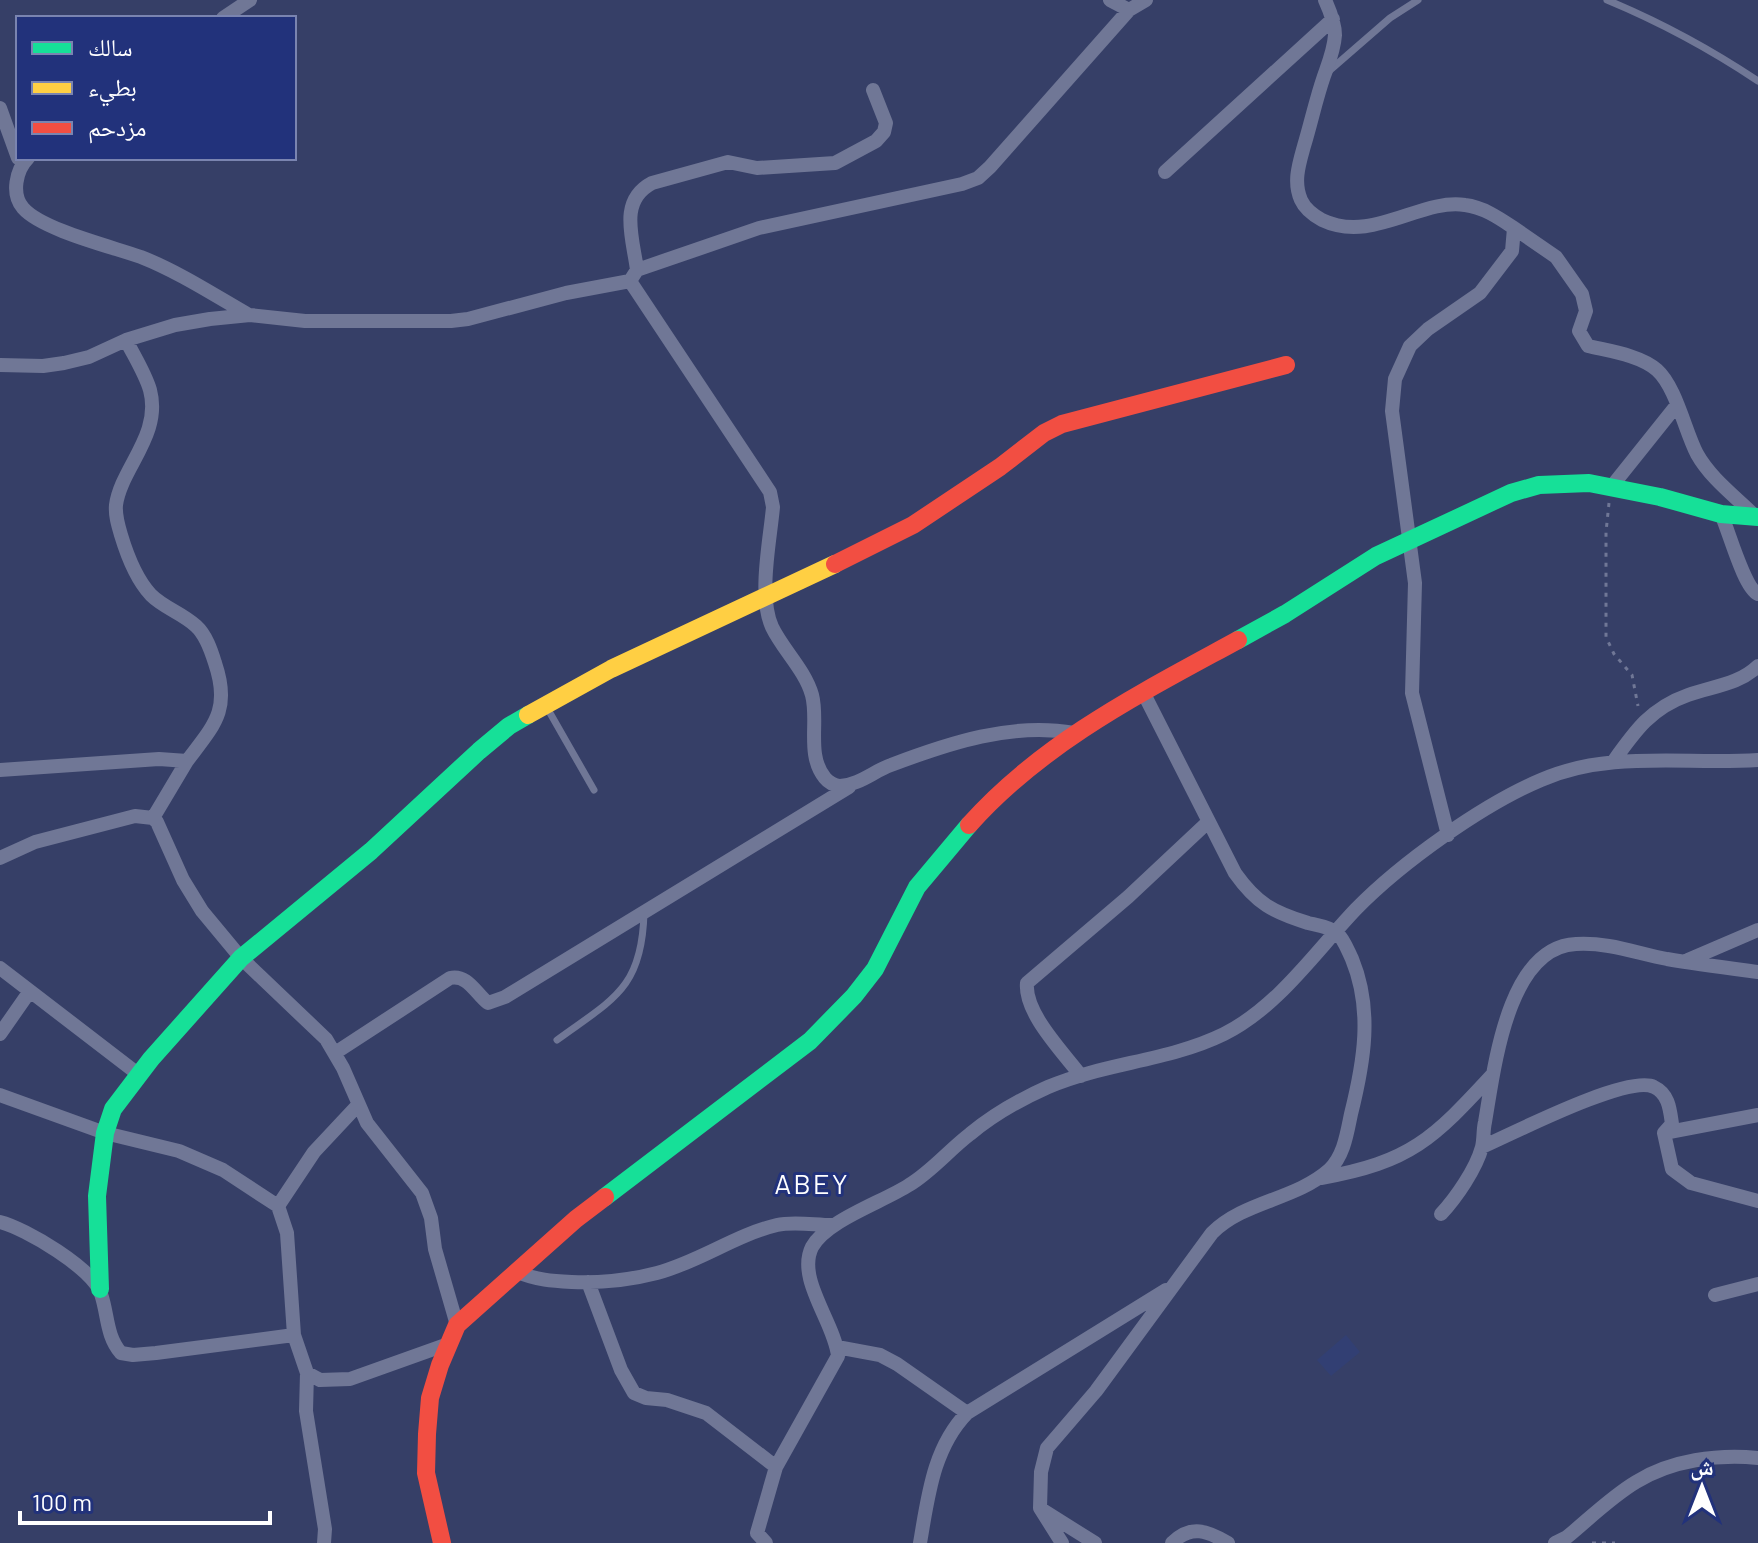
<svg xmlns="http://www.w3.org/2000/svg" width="1758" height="1543" viewBox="0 0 1758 1543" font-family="Barlow,'Noto Naskh Arabic',sans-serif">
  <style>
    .water { fill: #323f73 }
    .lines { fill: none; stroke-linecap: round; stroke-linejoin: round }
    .path { stroke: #707796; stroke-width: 3; stroke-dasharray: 4 6; stroke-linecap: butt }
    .lane { stroke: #707796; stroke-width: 7 }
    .street { stroke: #707796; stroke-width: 14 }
    .fast { stroke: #16e098; stroke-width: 18 }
    .slow { stroke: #ffcf43; stroke-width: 18 }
    .jam { stroke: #f24e42; stroke-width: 18 }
    .labels { text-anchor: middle; stroke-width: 6; stroke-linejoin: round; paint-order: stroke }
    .quarter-label { font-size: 28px; letter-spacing: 2px; fill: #fff; stroke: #22327b }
  </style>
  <rect width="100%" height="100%" fill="#363f67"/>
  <path class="water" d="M1346 1335 1360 1352 1331 1376 1317 1360Z"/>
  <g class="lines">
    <path class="path" d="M1609 503 1606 532V637L1614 654 1632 675 1638 706
      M1592 1543H1615"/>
    <path class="lane" d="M1607 0C1660 22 1710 49 1758 81
      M1329 71 1390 18 1418 0
      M546 706 594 790
      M557 1040C613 999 642 989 644 913"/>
    <path class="street" d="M1110 0 1129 10
      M1325 0C1330 11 1335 23 1335 35 1334 50 1329 62 1324 76 1316 99 1311 123 1304 146 1299 164 1293 182 1301 200 1305 209 1313 215 1322 220 1372 244 1421 198 1465 205 1483 207 1499 218 1514 228L1512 251 1480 293 1428 329 1410 346 1395 379 1392 411 1415 583 1412 693 1448 835
      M223 18 250 0
      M0 108 18 158
      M28 158C16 170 11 194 23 208 42 230 113 247 141 257 179 272 214 295 249 315
      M1165 172 1333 19
      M1514 228 1556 257 1582 294 1586 311 1579 331 1588 346C1609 351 1640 355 1657 370 1676 387 1685 431 1697 454 1711 479 1736 497 1756 517
      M637 270C633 238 618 201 652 183L728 162 757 168 835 163 876 141 884 132 886 123 873 90
      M630 281 637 270 759 228 962 184 978 178 990 167 1129 10 1146 0
      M126 340C134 356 145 373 150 390 162 435 121 468 116 505 115 515 118 525 121 535 127 555 136 579 151 595 164 608 182 613 196 626 206 635 211 650 215 663 231 710 214 725 187 761
      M0 365 43 366 64 363 89 357 126 340 175 325 210 319 250 315 305 321H451L468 319 566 293 630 281 770 492 773 507C770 541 758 596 772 627 783 650 805 670 812 695 819 721 806 755 825 778 828 782 835 786 840 786 859 785 874 771 891 765 949 743 1012 722 1074 733
      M1612 486 1676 406
      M1721 514C1729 531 1744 588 1758 594
      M1613 762C1635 731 1651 708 1688 695 1713 686 1738 685 1758 666
      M0 770 159 759 187 761 153 818
      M0 858 35 842 135 816 153 818 157 822 183 880 202 911 241 958 326 1039 343 1068 367 1123 422 1193 431 1218 435 1249 457 1325
      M1688 960 1758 930
      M0 968 138 1074
      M0 1034 30 991
      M335 1053 450 978C468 974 476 994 488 1003L505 997 849 787
      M1081 1076C1063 1052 1024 1013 1027 983L1128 897 1208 822
      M0 1095 105 1133 179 1151 223 1170 278 1206 287 1233 294 1335 307 1373 306 1411 325 1529 324 1543
      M1664 1133 1758 1115
      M1482 1147C1512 1134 1628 1074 1654 1087 1669 1094 1670 1110 1672 1124L1664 1133 1672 1169 1691 1183 1758 1201
      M1321 1178C1411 1162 1433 1139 1493 1074
      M278 1206 314 1152 358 1105
      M1441 1214C1456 1198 1476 1169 1482 1147 1484 1139 1483 1130 1485 1122 1494 1070 1507 947 1576 944 1608 942 1636 953 1667 959 1697 964 1728 968 1758 972
      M0 1222C25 1228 94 1269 101 1294 108 1314 106 1336 121 1353L133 1355 156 1353 294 1335
      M518 1272C535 1280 554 1281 572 1282 599 1283 630 1280 657 1273 699 1262 735 1235 777 1225 793 1221 815 1225 832 1225
      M588 1282 621 1370 634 1393 646 1398 667 1400 706 1413 776 1467
      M1715 1295 1758 1284
      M837 1347 880 1355 897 1364 967 1413
      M307 1373 320 1380 350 1379 448 1344
      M1044 1511 1095 1543
      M766 1543 757 1533 776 1467 838 1356C835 1323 796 1279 812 1247 827 1220 883 1202 909 1185 931 1172 949 1150 970 1134 993 1115 1021 1099 1048 1087 1104 1063 1169 1061 1224 1034 1278 1007 1315 952 1356 909 1401 863 1482 805 1541 780 1609 750 1686 765 1758 760
      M920 1543C928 1497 933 1448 967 1413L1166 1290
      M1062 1543 1040 1508 1041 1472 1047 1448 1096 1391 1212 1233C1244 1201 1295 1200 1329 1170 1344 1156 1347 1133 1351 1114 1364 1062 1373 1010 1352 959 1348 951 1344 939 1337 933 1330 927 1316 925 1308 923 1273 912 1257 904 1235 873L1143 692
      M1172 1543C1191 1524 1208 1531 1228 1543
      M1555 1543 1567 1537C1589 1519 1611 1497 1636 1482 1671 1460 1718 1454 1758 1458"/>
    <path class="fast" d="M1238 640 1285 614 1376 556 1511 493 1539 485 1589 483 1660 497 1721 514 1758 517
      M605 1197 810 1041 854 996 875 969 917 887 969 825
      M100 1289 97 1196 105 1133 113 1109 151 1059 241 958 371 851 479 751 509 726 528 715"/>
    <path class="slow" d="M528 715 611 669 835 564"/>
    <path class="jam" d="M835 564 913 525 1000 467 1044 433 1062 424 1286 365
      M969 825C1043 742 1141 693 1238 640
      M442 1543 426 1473 427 1434 430 1398 440 1365 457 1325 576 1219 605 1197"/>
  </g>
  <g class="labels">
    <g class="quarter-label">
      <text x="812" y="1194">ABEY</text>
    </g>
  </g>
  <rect x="16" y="16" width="280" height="144" fill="#22327b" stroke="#7a84b0" stroke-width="2"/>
  <rect x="32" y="42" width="40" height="12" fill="#16e098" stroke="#7a84b0" stroke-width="2"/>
  <text x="88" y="56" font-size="24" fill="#ffffff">سالك</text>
  <rect x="32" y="82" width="40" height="12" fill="#ffcf43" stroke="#7a84b0" stroke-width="2"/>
  <text x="88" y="96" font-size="24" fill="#ffffff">بطيء</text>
  <rect x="32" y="122" width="40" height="12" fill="#f24e42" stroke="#7a84b0" stroke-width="2"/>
  <text x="88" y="136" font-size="24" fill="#ffffff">مزدحم</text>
  <g transform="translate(1702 1487)" stroke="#22327b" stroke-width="6" paint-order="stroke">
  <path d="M0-6L14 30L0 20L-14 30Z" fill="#ffffff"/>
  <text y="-12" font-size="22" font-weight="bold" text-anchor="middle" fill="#ffffff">ش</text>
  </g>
  <path d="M20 1511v12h250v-12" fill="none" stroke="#ffffff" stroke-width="4"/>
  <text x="32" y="1511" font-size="24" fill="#ffffff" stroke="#22327b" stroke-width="6" paint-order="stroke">100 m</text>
</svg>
